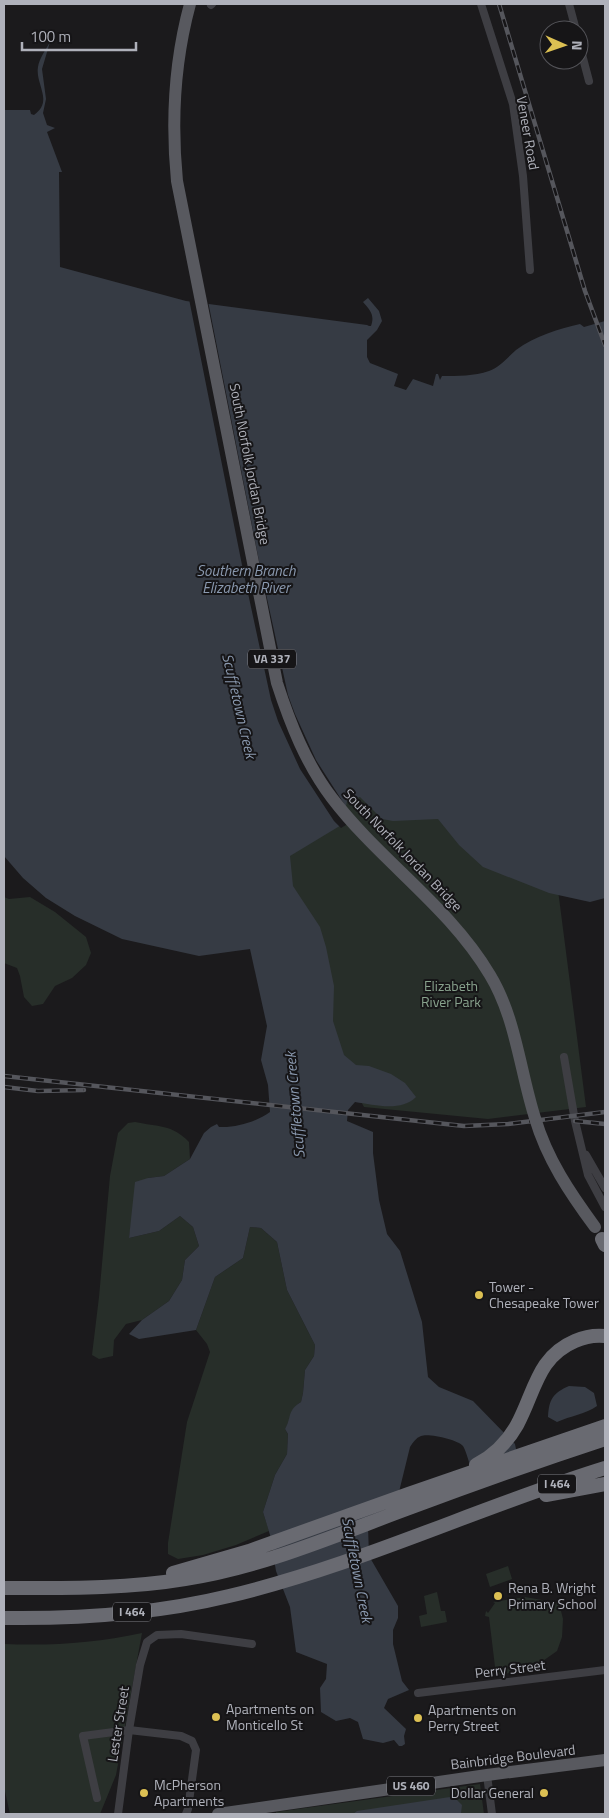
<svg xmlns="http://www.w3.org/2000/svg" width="609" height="1818" viewBox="0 0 609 1818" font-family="'Titillium Web',sans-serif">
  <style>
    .green { fill: #272e29 }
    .water { fill: #363b44 }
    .pier { fill: #1b1a1c }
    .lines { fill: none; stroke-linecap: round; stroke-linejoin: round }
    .street { stroke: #3e3e43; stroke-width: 8 }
    .primary { stroke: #58595f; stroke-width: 12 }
    .highway { stroke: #696a71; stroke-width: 14 }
    .rail-casing { stroke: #55565c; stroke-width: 4.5 }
    .rail { stroke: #161517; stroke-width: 2.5; stroke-dasharray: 8; stroke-linecap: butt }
    .primary-bridge { stroke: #58595f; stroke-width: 12 }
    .poi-dot { fill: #dcc053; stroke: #161517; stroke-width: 2 }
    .labels { text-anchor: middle; stroke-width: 4; stroke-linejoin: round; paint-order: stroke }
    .shield { fill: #161517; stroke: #818289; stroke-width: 1 }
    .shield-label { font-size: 12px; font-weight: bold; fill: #afb1ba }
    .street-label { font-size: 14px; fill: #afb1ba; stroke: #161517 }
    .park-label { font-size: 14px; fill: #88a28d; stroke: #161517 }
    .poi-label { font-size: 14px; fill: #afb1ba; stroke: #161517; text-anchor: start }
    .water-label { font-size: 15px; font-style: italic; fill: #8b9ab0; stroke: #161517 }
  </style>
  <rect width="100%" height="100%" fill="#1b1a1c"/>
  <path class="green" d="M359 794 438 816 558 890 586 1107 488 1119 364 1107 340 1063 291 888 288 853 347 797Z
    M4 897 9 899 30 897 55 912 86 937 91 953 86 965 72 978 55 986 43 1004 32 1006 24 997 20 976 17 968 4 963Z
    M135 1122C158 1127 172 1124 189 1142L190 1159 164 1176 148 1178 133 1212 129 1238 159 1231 180 1216 193 1227 199 1246 185 1260 182 1280 169 1301 142 1320 126 1324 114 1340 113 1356 99 1359 92 1355 99 1297 110 1176 118 1133 128 1123Z
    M250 1227 261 1228 277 1242 287 1290 315 1345 314 1356 305 1370 303 1393 301 1402C289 1409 292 1418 285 1429L288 1434 287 1454 275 1475 263 1512 269 1531 236 1545 203 1555 178 1559 168 1554V1543L187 1422 210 1352 207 1344 196 1330 215 1277 243 1258Z
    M508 1566 512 1579 490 1587 486 1574Z
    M437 1592 441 1611H445L447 1622 421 1627 419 1616 427 1614 424 1596Z
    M525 1597 559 1603 563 1619 562 1637 557 1651 530 1670 496 1675 489 1617 485 1616 486 1611 488 1613 495 1603 493 1602Z
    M142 1633 116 1775 100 1814H10L4 1787V1644C51 1646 96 1643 142 1633Z
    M480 1784 484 1814H276V1812Z"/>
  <path class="water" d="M50 42 42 69 46 99 43 113 47 125 55 128 47 132 62 172H59L60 267 186 301 367 325 369 326H371C375 315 370 310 363 302L368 298 379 311 382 321 377 330 367 340V357L370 363 398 374 394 386 406 390 413 379 433 386 436 374H438L440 380 442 376C458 376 474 376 489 371 500 367 507 358 516 350 535 336 558 329 580 324L584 327 605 321V898L590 902 549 893 483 867 459 845 438 819 393 821 382 819 360 797 347 801 343 824 290 856 293 886 320 927 326 947 334 986 333 1021 344 1055 356 1065 369 1066 391 1074 405 1083 416 1097C401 1112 375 1105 355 1102L348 1110 347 1121 373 1132V1153L379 1200 387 1234 400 1251 422 1322 428 1377 439 1387 473 1401 515 1444 519 1464 470 1465C468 1459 466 1451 463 1446 458 1440 429 1433 421 1436 416 1438 413 1442 410 1447L397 1500 372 1517 368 1526 369 1556 398 1606V1618L393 1630V1644L402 1681 409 1690 388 1699 384 1708 406 1729 404 1736 405 1744 402 1746H399L394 1740 383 1743 363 1739 358 1722 350 1718 336 1721 321 1712 320 1688 326 1679 327 1664 296 1652 290 1607 276 1571 270 1535 263 1512 275 1475 287 1454 288 1434 285 1429C292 1417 287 1410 301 1402L303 1393 305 1370 314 1356 315 1345 287 1290 277 1242 261 1228 250 1227 243 1258 215 1277 196 1330 139 1339 129 1334 142 1320 169 1301 182 1280 185 1260 199 1246 193 1227 180 1216 159 1231 129 1238 135 1182 148 1178 164 1176 190 1159 204 1133 211 1127 217 1124 219 1127C236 1128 256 1122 270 1112L268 1085 261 1060 267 1026 250 949 199 956 122 939 75 916 46 898 23 878 4 856V110H30L31 114 34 115C54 101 35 84 38 67 39 59 46 49 50 42Z
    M569 1386 585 1387 594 1393 597 1406C586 1414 570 1416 557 1422L548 1417C549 1399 553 1393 569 1386Z
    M450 1797 457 1800 462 1805 461 1813 454 1814H353L357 1811Z"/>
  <path class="pier" d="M189 299 208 301 260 566 288 695 295 714 316 760 348 810 346 825 341 828 334 821 300 769 278 721 271 700 243 570Z"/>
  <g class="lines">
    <path class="street" d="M481 4 513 104 523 176 530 270
      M569 4 576 30
      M211 5 212 4
      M579 43 589 81
      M564 1057 575 1121 588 1175 605 1207
      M586 1155 605 1188
      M418 1693 605 1670
      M487 1775 492 1814
      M97 1798 83 1736 129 1730 181 1736 192 1741 196 1750 188 1809 186 1814
      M118 1814 129 1730 140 1665 147 1642 157 1635 181 1634 252 1644"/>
    <path class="primary" d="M218 1814 487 1775 605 1760"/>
    <path class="highway" d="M602 1239 605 1245
      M476 1465C493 1456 508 1441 517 1425 535 1392 537 1357 575 1341 584 1337 595 1335 605 1336
      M546 1495 605 1484
      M173 1573 249 1551 408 1494 605 1426
      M4 1588C64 1588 126 1589 185 1579 264 1567 338 1534 412 1507 476 1483 541 1460 605 1439
      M4 1618C79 1619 155 1614 229 1596 359 1565 479 1507 605 1468"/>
    <g class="rail-casing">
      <path id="rail" d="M499 4 585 291 605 345
        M4 1076 464 1126 508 1124 605 1112
        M4 1087 38 1091 84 1090
        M575 1121 605 1124"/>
    </g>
    <use href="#rail" class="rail"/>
    <path class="primary-bridge" d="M190 4C174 63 171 120 177 181L277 683C290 723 306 764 332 798 380 861 449 906 490 975 516 1018 520 1071 535 1118 547 1159 570 1193 595 1227"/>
  </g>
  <g class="poi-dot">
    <circle cx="479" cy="1295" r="5"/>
    <circle cx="498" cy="1596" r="5"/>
    <circle cx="216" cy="1717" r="5"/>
    <circle cx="418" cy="1718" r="5"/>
    <circle cx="144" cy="1793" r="5"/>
    <circle cx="544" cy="1793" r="5"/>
  </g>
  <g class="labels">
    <g class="shield">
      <rect x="248" y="649.5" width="48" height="19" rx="4"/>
      <rect x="538" y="1474.5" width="38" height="19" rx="4"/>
      <rect x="113" y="1602.5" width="38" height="19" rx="4"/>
      <rect x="387" y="1776.5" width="48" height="19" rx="4"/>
    </g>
    <g class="shield-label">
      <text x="272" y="663">VA 337</text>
      <text x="557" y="1488">I 464</text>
      <text x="132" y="1616">I 464</text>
      <text x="411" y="1790">US 460</text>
    </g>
    <g class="street-label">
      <text transform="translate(528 133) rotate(80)" y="5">Veneer Road</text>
      <text transform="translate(250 464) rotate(79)" y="5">South Norfolk Jordan Bridge</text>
      <text transform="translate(403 850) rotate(46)" y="5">South Norfolk Jordan Bridge</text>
      <text transform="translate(510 1669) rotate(-7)" y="5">Perry Street</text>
      <text transform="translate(118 1724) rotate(-81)" y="5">Lester Street</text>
      <text transform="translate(513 1757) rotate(-7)" y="5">Bainbridge Boulevard</text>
    </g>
    <g class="park-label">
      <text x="451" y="991">Elizabeth<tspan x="451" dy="16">River Park</tspan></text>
    </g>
    <g class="poi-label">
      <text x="489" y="1292">Tower -<tspan x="489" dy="16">Chesapeake Tower</tspan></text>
      <text x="508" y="1593">Rena B. Wright<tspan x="508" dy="16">Primary School</tspan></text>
      <text x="226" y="1714">Apartments on<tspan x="226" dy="16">Monticello St</tspan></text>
      <text x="428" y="1715">Apartments on<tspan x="428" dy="16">Perry Street</tspan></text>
      <text x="154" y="1790">McPherson<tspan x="154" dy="16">Apartments</tspan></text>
      <text x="534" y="1798" text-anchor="end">Dollar General</text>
    </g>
    <g class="water-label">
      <text x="246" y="576">Southern Branch<tspan x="246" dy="17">Elizabeth River</tspan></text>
      <text transform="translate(239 706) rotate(77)" y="5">Scuffletown Creek</text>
      <text transform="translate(295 1105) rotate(-95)" y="5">Scuffletown Creek</text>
      <text transform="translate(357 1570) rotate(79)" y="5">Scuffletown Creek</text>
    </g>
  </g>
  <rect width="609" height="1818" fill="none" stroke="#afb1ba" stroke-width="10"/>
  <g transform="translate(564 45) rotate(92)"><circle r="24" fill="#161517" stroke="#535358"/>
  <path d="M0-4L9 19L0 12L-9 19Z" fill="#dcc053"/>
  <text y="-8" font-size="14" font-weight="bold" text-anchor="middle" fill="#afb1ba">N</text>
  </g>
  <path d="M22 42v8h114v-8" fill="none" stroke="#afb1ba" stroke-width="2.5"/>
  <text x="30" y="42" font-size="15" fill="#afb1ba" stroke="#161517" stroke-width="4" paint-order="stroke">100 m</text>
</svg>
